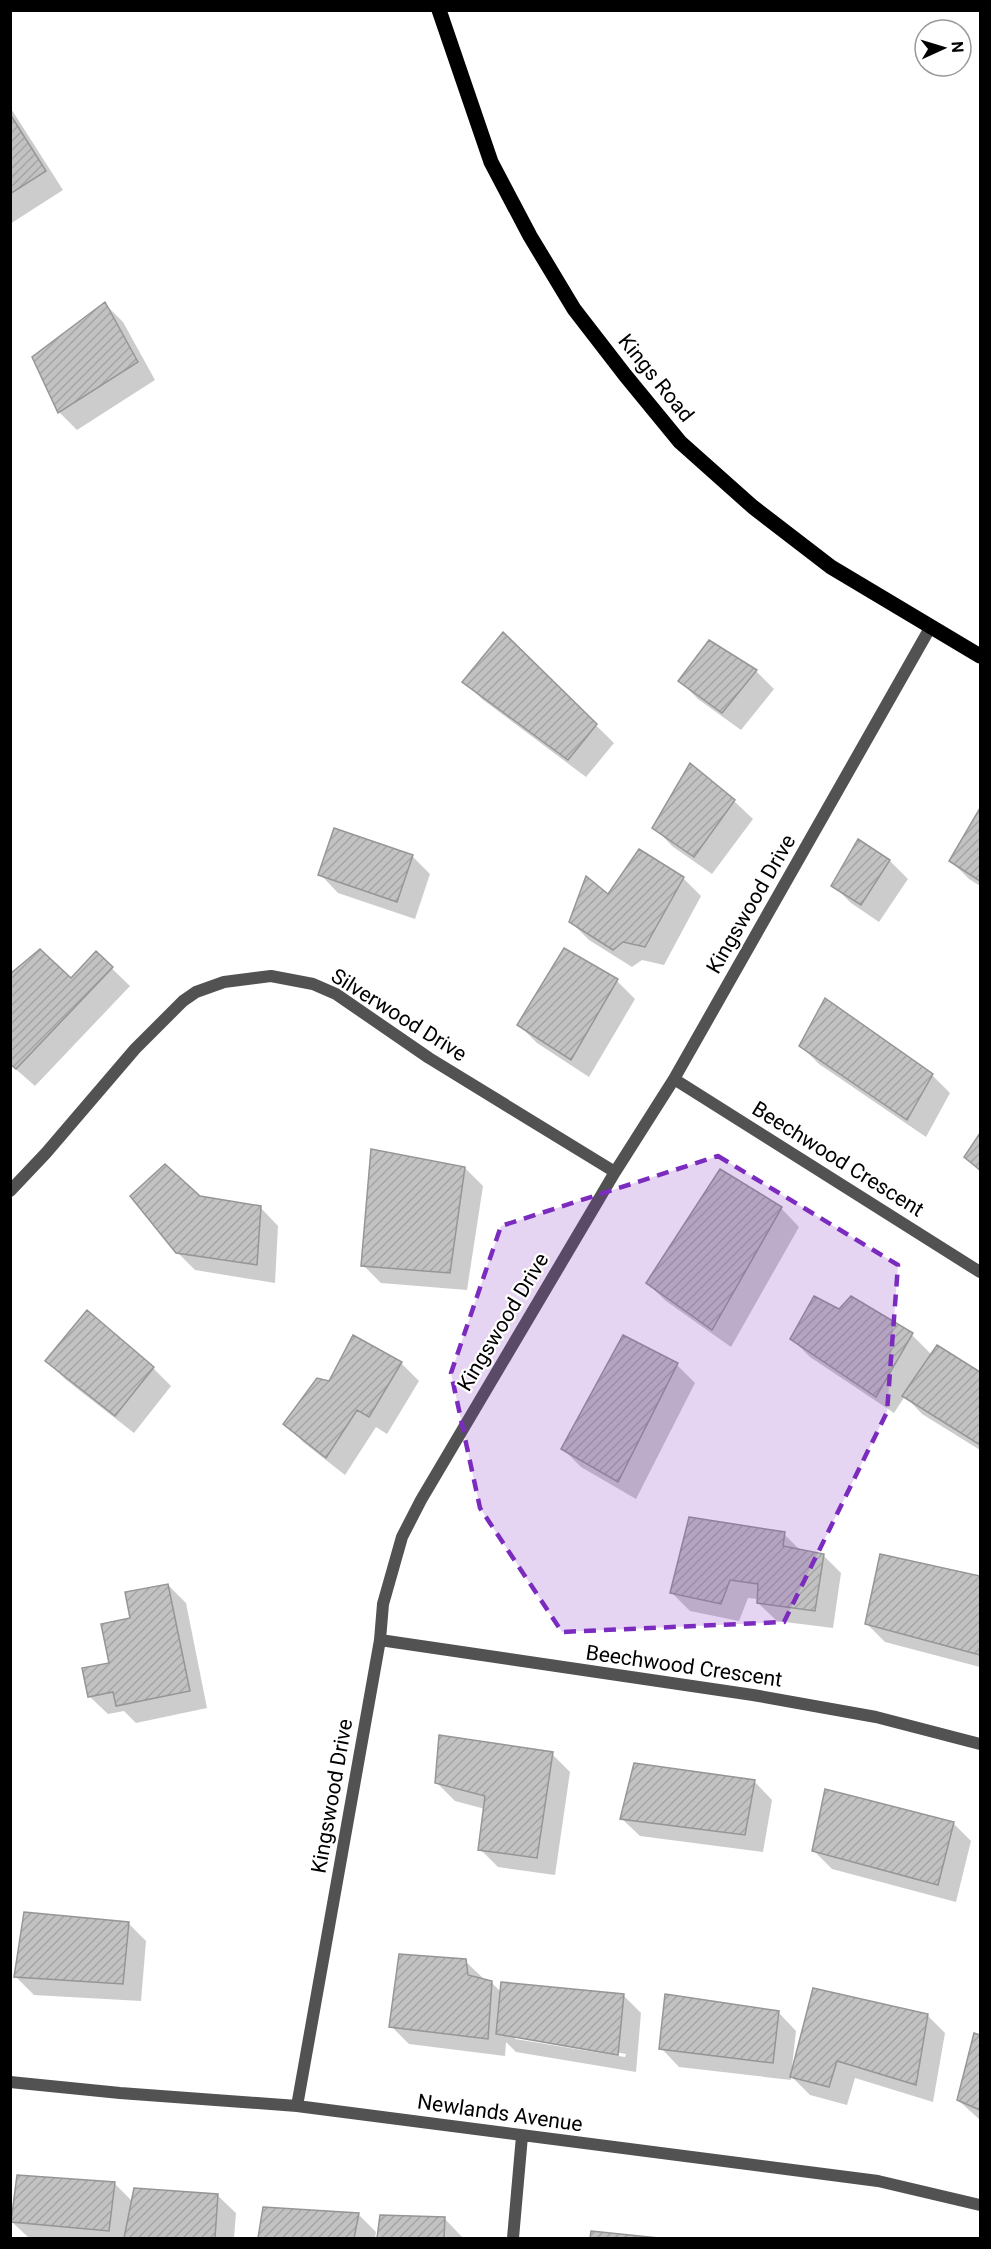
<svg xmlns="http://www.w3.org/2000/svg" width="991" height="2249" viewBox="0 0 991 2249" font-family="Roboto,sans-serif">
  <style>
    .shadow { fill: #0003; fill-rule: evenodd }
    .building { fill: url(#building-hatch); stroke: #969696; stroke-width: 1.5 }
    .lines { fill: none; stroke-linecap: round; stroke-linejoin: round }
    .street { stroke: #525252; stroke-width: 12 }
    .primary { stroke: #000; stroke-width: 15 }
    .marked { fill: #7b2cbf; fill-opacity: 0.2; stroke: #7b2cbf; stroke-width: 4.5; stroke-dasharray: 12 8; stroke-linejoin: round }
    .labels { text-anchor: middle; stroke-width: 4.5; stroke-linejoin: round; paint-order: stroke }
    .street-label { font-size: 21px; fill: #000; stroke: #fff }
  </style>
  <defs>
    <pattern id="building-hatch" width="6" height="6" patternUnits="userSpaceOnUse" patternTransform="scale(1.5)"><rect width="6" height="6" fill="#c2c2c2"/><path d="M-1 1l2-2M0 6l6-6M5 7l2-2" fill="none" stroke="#a5a5a5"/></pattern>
  </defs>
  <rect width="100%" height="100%" fill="#fff"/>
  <path class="shadow" d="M10 107 63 190 10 224Z
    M105 304 123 322 155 380 77 430 59 412 34 357Z
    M503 634 614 743 586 777 482 699 464 681Z
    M709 642 756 671 774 689 741 730 698 699 680 681Z
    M691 765 734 801 753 819 712 874 672 846 654 827Z
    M980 811V886L969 879 951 861Z
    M859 841 890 861 908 879 879 922 851 903 833 885Z
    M412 856 430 874 415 919 338 893 320 874Z
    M683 878 701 896 664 965 642 960 632 967 589 940 571 922 608 896Z
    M96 953 130 986 35 1086 10 1064 71 980Z
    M617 981 635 999 589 1077 537 1043 519 1025Z
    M801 1046 932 1075 950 1093 926 1137 819 1064Z
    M980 1135V1172L966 1157Z
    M465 1168 483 1186 467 1290 381 1283 363 1265Z
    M199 1198 260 1207 278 1226 275 1283 195 1270 177 1252Z
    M781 1208 799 1227 731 1347 666 1301 647 1283Z
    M852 1298 912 1335 932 1355 938 1347 980 1374V1450L922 1414 905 1396 894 1413 810 1357 792 1339 840 1311Z
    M353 1337 401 1363 419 1381 387 1434 376 1427 345 1475 303 1442 285 1423 330 1383Z
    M623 1337 677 1365 695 1383 636 1499 581 1467 563 1449Z
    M47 1361 153 1368 171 1386 134 1433 65 1379Z
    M784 1534 801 1551 823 1555 841 1573 833 1628 777 1621 758 1603 759 1599 748 1598 739 1621 690 1611 671 1592Z
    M881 1555 980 1578V1667L885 1642 867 1624Z
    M168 1585 186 1603 207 1708 136 1723 124 1711 108 1714 89 1696 111 1664 132 1619Z
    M552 1754 570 1772 555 1875 498 1867 480 1849 485 1809 455 1801 437 1783Z
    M754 1781 772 1800 763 1852 640 1836 621 1818Z
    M953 1823 971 1841 956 1902 832 1869 814 1851Z
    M128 1923 146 1941 141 2001 34 1995 16 1977Z
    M465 1961 484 1979 491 1982 502 1993 623 1995 641 2013 636 2072 516 2052 506 2042 505 2056 409 2044 391 2026ZM515 2036 626 2054 625 2057 515 2039Z
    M778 2012 796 2031 792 2067H794L927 2015 945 2033 933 2102 855 2078 847 2105 810 2095 791 2076V2080L679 2067 661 2048Z
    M975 2035 980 2037V2120L958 2100Z
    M114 2183 133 2202 217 2195 236 2213 234 2238H29L12 2222Z
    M264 2209 358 2214 376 2232 375 2238H260Z
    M381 2216 445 2219 463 2238H379Z
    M593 2232 646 2238H592Z"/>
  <path class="building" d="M10 114 46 171 10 194Z
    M105 302 138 362 58 413 32 357Z
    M503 632 597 724 568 760 462 682Z
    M709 640 757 670 722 713 678 681Z
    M690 763 735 800 694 857 652 828Z
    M980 808V881L949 861Z
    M334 828 413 855 397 902 318 875Z
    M858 839 890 860 861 905 831 886Z
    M639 849 684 877 645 947 623 942 613 950 569 922 586 876 608 894Z
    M564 948 618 979 571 1060 517 1025Z
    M40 949 71 978 96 951 113 967 16 1069 10 1064V974Z
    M825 998 933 1074 907 1120 799 1046Z
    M980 1133V1170L964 1157Z
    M371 1149 465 1167 450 1273 361 1266Z
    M165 1164 200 1196 261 1206 257 1265 176 1253 130 1196Z
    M720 1169 782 1207 712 1330 646 1283Z
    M814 1296 839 1309 851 1296 913 1333 876 1397 790 1339Z
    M87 1310 154 1367 115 1416 45 1361Z
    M353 1335 402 1362 369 1417 357 1410 326 1458 283 1424 317 1378 329 1381Z
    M623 1335 678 1363 618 1482 561 1449Z
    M937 1345 980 1372V1445L902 1396Z
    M689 1517 785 1532 783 1546 824 1554 815 1611 757 1603 758 1584 730 1580 721 1604 670 1593Z
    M880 1554 980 1576V1655L865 1624Z
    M168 1584 190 1691 116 1706 113 1692 88 1697 82 1668 109 1663 101 1624 130 1618 125 1592Z
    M439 1735 553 1752 537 1858 478 1850 485 1796 435 1783Z
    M634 1763 755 1780 745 1835 620 1819Z
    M825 1789 954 1822 938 1885 812 1851Z
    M24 1912 129 1922 123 1984 14 1977Z
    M399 1954 466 1959 468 1975 492 1981 488 2039 389 2027Z
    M501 1982 624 1994 618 2055 496 2034Z
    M813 1988 928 2014 916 2085 837 2061 829 2087 790 2077Z
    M665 1994 779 2011 773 2063 659 2049Z
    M974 2033 980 2035V2110L957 2100Z
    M17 2175 115 2182 109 2231 11 2222Z
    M134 2188 218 2194 215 2238H124Z
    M263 2207 359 2213 354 2238H258Z
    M380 2215 445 2217 444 2238H377Z
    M591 2231 659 2238H590Z"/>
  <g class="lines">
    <path class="street" d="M674 1079 980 1272
      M10 1191 46 1153 135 1049 183 1001 196 992 224 982 271 976 313 984 336 994 429 1058 615 1172
      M380 1640 753 1695 876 1717 980 1744
      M10 2082 120 2093 297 2106 878 2181 980 2205
      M297 2106 380 1640 383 1604 402 1537 421 1500 615 1172 674 1079 930 628
      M513 2238 522 2136"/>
    <path class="primary" d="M439 10 491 162 530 236 574 309 625 375 680 442 753 507 831 567 980 656"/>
  </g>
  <path class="marked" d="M718 1156 898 1265 887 1412 784 1622 562 1632 480 1508 451 1373 501 1226Z"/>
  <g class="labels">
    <g class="street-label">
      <text transform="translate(656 378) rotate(51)" y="7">Kings Road</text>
      <text transform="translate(751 904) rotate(-60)" y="7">Kingswood Drive</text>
      <text transform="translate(399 1015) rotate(32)" y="7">Silverwood Drive</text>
      <text transform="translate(838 1159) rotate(32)" y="7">Beechwood Crescent</text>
      <text transform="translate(503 1322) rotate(-59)" y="7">Kingswood Drive</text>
      <text transform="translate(684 1666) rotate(8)" y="7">Beechwood Crescent</text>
      <text transform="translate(332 1796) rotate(-80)" y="7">Kingswood Drive</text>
      <text transform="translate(500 2113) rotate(8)" y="7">Newlands Avenue</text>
    </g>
  </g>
  <rect width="991" height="2249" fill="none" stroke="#000000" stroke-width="24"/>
  <g transform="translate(943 48) rotate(86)"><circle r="28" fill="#ffffff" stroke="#999999" stroke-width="1.5"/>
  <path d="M0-4.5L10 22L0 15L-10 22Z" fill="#000000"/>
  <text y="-9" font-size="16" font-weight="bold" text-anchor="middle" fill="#000000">N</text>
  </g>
</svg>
